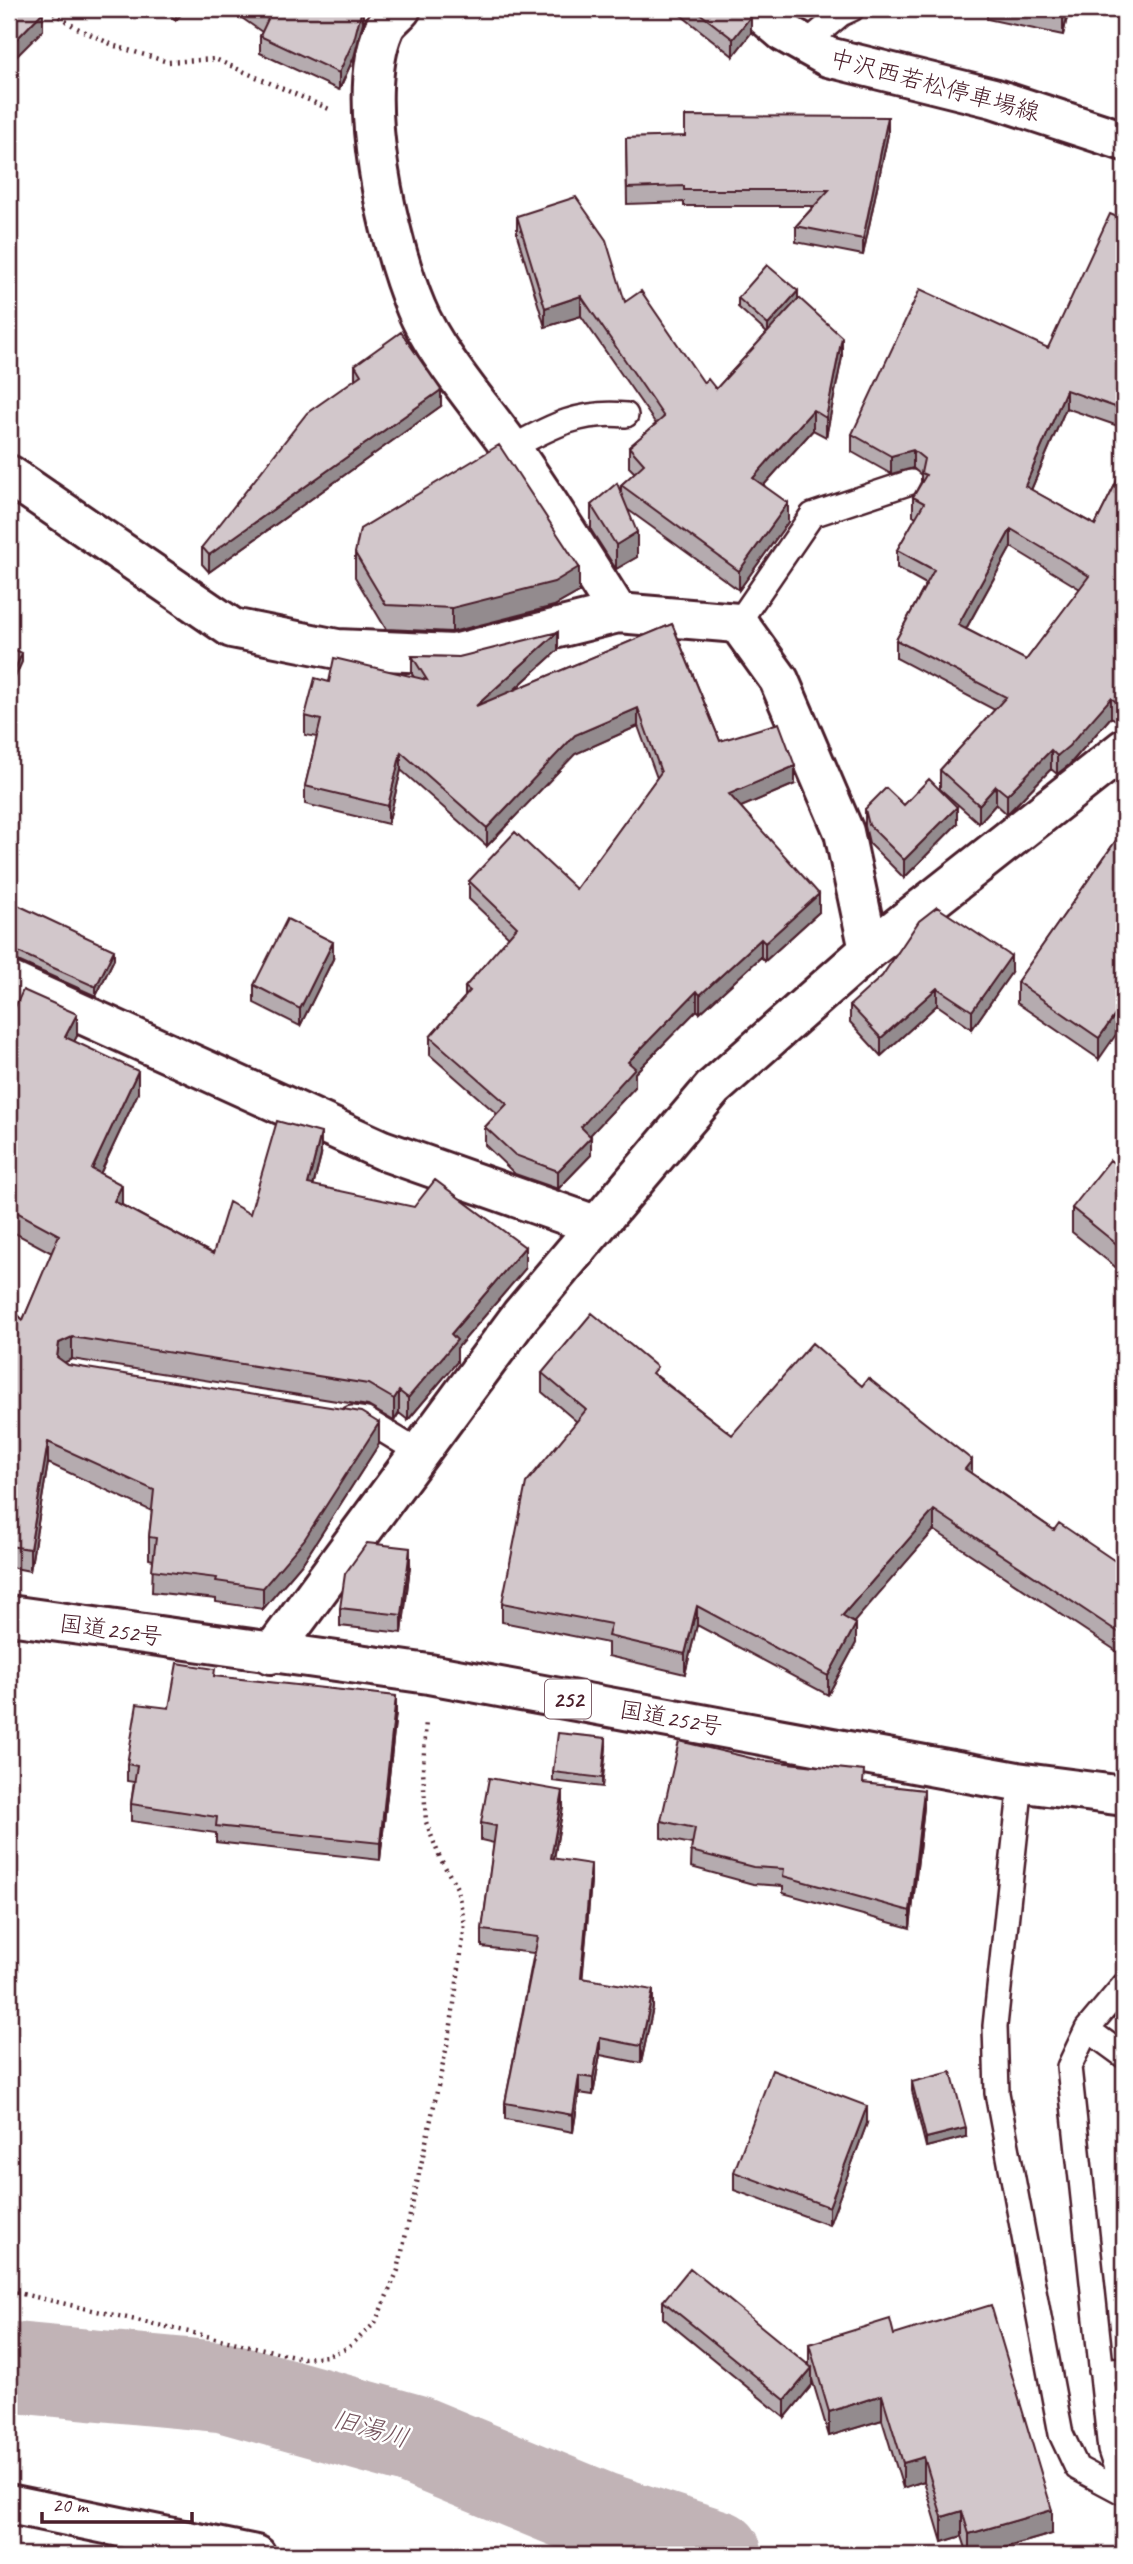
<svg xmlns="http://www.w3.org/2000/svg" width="1133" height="2564" viewBox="0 0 1133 2564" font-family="Caveat,'Klee One',sans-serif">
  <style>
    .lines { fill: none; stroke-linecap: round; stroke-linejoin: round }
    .river { stroke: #c1b3b6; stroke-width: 91 }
    .lane-casing { stroke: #4a1f2b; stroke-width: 28 }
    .street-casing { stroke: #4a1f2b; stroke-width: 44 }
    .secondary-casing { stroke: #4a1f2b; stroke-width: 44 }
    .highway-casing { stroke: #4a1f2b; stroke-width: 44 }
    .path { stroke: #4a1f2b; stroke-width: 4.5; stroke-dasharray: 2 5; stroke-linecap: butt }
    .lane { stroke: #fff; stroke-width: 23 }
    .street { stroke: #fff; stroke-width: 38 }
    .secondary { stroke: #fff; stroke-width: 38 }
    .highway { stroke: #fff; stroke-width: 38 }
    .wall { fill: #b5abaf; stroke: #4a1f2b; stroke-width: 2; fill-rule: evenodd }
    .shaded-wall { fill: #938b8e; stroke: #4a1f2b; stroke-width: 2 }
    .building { fill: #d2c7cb; stroke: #4a1f2b; stroke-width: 2; fill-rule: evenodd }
    .labels { text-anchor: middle; stroke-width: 5; stroke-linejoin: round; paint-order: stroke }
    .shield { fill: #fff; stroke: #80626b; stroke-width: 2 }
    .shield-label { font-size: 23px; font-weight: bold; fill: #4a1f2b }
    .street-label { font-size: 24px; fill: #4a1f2b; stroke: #fff }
    .water-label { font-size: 26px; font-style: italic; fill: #74535c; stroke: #fff }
  </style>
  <rect width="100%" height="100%" fill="#fff"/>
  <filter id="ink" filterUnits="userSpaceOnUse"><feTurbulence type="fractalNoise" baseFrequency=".0143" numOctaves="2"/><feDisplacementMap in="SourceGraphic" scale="14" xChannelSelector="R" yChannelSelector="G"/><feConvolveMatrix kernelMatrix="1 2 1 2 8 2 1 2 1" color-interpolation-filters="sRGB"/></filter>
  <g filter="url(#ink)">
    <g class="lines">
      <path class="river" d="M9 2367 224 2387 411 2439 600 2517 717 2555"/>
      <g class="lane-casing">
        <path id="lane" d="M804 45 841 14 852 9
          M511 448C550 427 580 410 626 415
          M738 623 812 515 911 482
          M352 1418 366 1420 420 1453
          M1017 1782 1019 1801 995 2026 997 2093 1061 2434 1077 2468 1124 2493
          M1124 1985 1087 2029 1069 2067 1110 2450 1124 2492
          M1087 2029 1124 2056
          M1101 2371 1124 2369"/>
      </g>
      <g class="street-casing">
        <path id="street" d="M401 9C396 15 387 21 384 29 355 96 388 242 416 308 434 352 479 404 508 444 547 499 582 556 618 613
          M9 475 232 628 337 649 454 654 618 613 738 623 779 680 844 832 869 950
          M9 981 382 1150 595 1225
          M271 1654 521 1315 713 1088 869 950 1124 749
          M9 2504 256 2555"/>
      </g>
      <g class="secondary-casing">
        <path id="secondary" d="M757 9 785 33 828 57 993 98 1124 141"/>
      </g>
      <g class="highway-casing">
        <path id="highway" d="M9 1615 429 1674 1017 1782 1124 1796"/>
      </g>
      <path class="path" d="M48 9 75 27 115 46 168 62 215 59 329 109
        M9 2291 303 2358 327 2356 348 2348 375 2323 398 2270 450 2032 465 1925 457 1888 440 1858 426 1822 423 1769 426 1720"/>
      <use href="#lane" class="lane"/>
      <use href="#street" class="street"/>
      <use href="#secondary" class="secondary"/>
      <use href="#highway" class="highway"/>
    </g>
    <path class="wall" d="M163 9H186L176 20Z
      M229 9H363V22L354 57 339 90 260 53V36L262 32Z
      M673 9H744L751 33 733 56Z
      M987 9H1069L1063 35 987 19Z
      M888 134 863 255 796 242V226L814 206H684V202L627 204 626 138Z
      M517 216 625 302 704 383 716 389 767 333 738 307V298L798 299 842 357 826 437 813 430 764 485 788 522 739 590 627 509 637 557 616 569 591 530V505L621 493V485L635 473 629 467V447L656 424 581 316 545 327 517 235Z
      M1124 220V428L1066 408 1031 490 1095 525 1124 467V721L1122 724 1111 717 1069 765 1057 774 1051 769 1007 814 996 804 979 823 940 789V770L995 710 896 658V640L926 584 897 568V550L916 517 913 515V497L921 482V475L913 468 891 474 852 452V434L1048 348ZM1011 547 1080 589 1026 660 966 629Z
      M355 365 441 406 209 572 202 564V547L355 379Z
      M355 553 579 592 554 606 452 632 386 629 355 577Z
      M672 624 720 741 795 784 741 807 819 912 765 961 761 957 700 1013 697 1010 635 1073V1087L590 1135 591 1155 558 1189 515 1174 485 1145V1127L497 1114 430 1055V1037L465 997V987L509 937 469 899V881L576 889 657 778 638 726 575 754 487 846 401 770 388 824 305 804V786L317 737 305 735V716L329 682 414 677 412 674V656L459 657 558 650 514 690Z
      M904 805 957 824 904 878 869 843 865 826V809Z
      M1117 839 1099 1059 1017 1003V982Z
      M9 901 114 959 96 996 18 961 9 960Z
      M333 959 300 1026 254 1003V985Z
      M1011 973 972 1029 937 1005 881 1056 850 1022V1005Z
      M9 1020 77 1036 74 1041 138 1093 100 1174 122 1205 213 1254 250 1214 321 1155 313 1186 525 1269 457 1348V1362L408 1420 399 1413 394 1421 368 1406 72 1359 64 1362 68 1365 379 1444 304 1561 263 1609 216 1602V1599L152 1592 153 1560 149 1559V1537L152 1511 48 1463 30 1571 9 1567V1306L23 1320 52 1253 9 1230Z
      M1124 1171V1274L1072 1232V1208Z
      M542 1373 657 1376 732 1435 862 1386 972 1473 1054 1530 1124 1567V1656L934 1530 853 1622 856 1643 828 1695 697 1625 685 1674 608 1656V1643L502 1622V1603L576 1421 542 1392Z
      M410 1566 402 1633 340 1626V1608Z
      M215 1676 396 1712 380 1860 216 1842V1833L131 1821V1804L134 1782 127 1781V1764L169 1708Z
      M606 1747 602 1787 553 1781V1772Z
      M864 1784 924 1807 910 1928 783 1893V1886L753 1884 691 1867 692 1844 661 1838V1821Z
      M563 1807 554 1859 591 1881 582 1978 653 2007 641 2063 600 2055 593 2095 579 2093 573 2132 505 2119V2103L534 1953 482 1947V1930L494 1843 481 1840V1823Z
      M912 2082 966 2137 926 2147 912 2091Z
      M867 2123 829 2225 734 2190V2172Z
      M663 2301 809 2365V2344L894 2335 1052 2534 979 2555H968L962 2536 942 2542 924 2481 903 2488 882 2420 829 2436 812 2379V2385L785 2418 663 2318Z"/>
    <path class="shaded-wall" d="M176 9H186L176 20Z
      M362 9 363 22 354 57 339 90V73Z
      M1065 9H1069L1063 35V17Z
      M43 12V30L9 64V47Z
      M751 16V33L733 56V39Z
      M888 117V134L863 255V239Z
      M798 291V300L768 334V325Z
      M581 296V316L545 327V308Z
      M842 337V357L826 437V418Z
      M441 390V406L209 572V555Z
      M1066 390V408L1025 504V486Z
      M813 410V430L753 497V478Z
      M913 450V468L891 474V456Z
      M788 503V522L739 590V571Z
      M1011 529V547L958 643V625Z
      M637 532V557L616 569V545Z
      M579 567V592L554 606 452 632V608Z
      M558 632V650L476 724V706Z
      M22 653V662L9 691V682Z
      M1111 698V717L1069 765 1057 774V756Z
      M1124 703V721L1122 724V706Z
      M638 708V726L575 754 487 846V828L575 735Z
      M1051 750V769L1007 814V795Z
      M401 752V770L388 824V806Z
      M795 766V784L729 812V794Z
      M996 786V804L979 823V805Z
      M957 807V824L904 878V860Z
      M819 894V912L765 961V943Z
      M761 939V957L700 1013V995Z
      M333 942V959L300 1026V1009Z
      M114 950V959L96 996V987Z
      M1011 956V973L972 1029V1011Z
      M937 988V1005L881 1056V1038Z
      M697 991V1010L635 1073V1087L581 1145V1127L628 1062Z
      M1124 1002V1023L1099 1059V1038Z
      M77 1014V1036L65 1059V1037Z
      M138 1071V1093L92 1191V1169Z
      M321 1133V1155L308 1206V1184Z
      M591 1137V1155L558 1189V1171Z
      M122 1185V1207L114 1201Z
      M525 1247V1269L457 1348V1362L408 1420V1398L451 1334Z
      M72 1337V1359L59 1365 57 1357 59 1343Z
      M399 1391V1413L394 1421V1399Z
      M379 1423V1444L304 1561 263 1609V1588Z
      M48 1442V1463L30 1571V1549Z
      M972 1460V1480L965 1469Z
      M934 1510V1530L842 1636V1616Z
      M410 1548V1566L402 1633V1615Z
      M697 1606V1625L685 1674V1654Z
      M856 1624V1643L828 1695V1676Z
      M396 1696V1712L380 1860V1843Z
      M606 1738V1747L602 1787V1778Z
      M924 1790V1807L910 1928V1911Z
      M563 1791V1807L551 1875V1858Z
      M591 1864V1881L581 1995V1978Z
      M653 1990V2007L641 2063V2046Z
      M600 2038V2055L593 2095V2078Z
      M579 2076V2093L573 2132V2115Z
      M867 2106V2123L829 2225V2207Z
      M966 2128V2137L926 2147V2138Z
      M812 2368V2385L785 2418V2400Z
      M882 2395V2420L829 2436V2412Z
      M924 2457V2481L903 2488V2463Z
      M1052 2510V2534L979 2555H969V2534Z
      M962 2511V2536L942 2542V2517Z"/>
    <path class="building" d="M9 9H39L43 12 9 47Z
      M253 9H362L354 40 339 73 260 36 268 19Z
      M694 9H744L751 16 733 39Z
      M1021 9H1065L1063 17Z
      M685 116 888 117 863 239 796 226 829 190H684V186L627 188 626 138 685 136Z
      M576 197 606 240 625 302 641 291 704 383 708 379 716 389 799 298 842 337 826 418 813 410 753 478 788 503 739 571 621 485 644 464 629 447 664 417 581 296 545 308 517 216Z
      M1110 214 1124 220V410L1066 390 1025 486 1095 525 1124 467V703L1122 706 1111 698 1069 746 1057 756 1051 750 1007 795 996 786 979 805 940 770 1006 697 896 640 934 570 897 550 924 503 913 497 926 475 921 473 924 459 913 450 891 456 852 434 920 289 1048 348ZM1011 529 1089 576 1026 660 958 625Z
      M767 265 798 291 768 325 738 298Z
      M401 332 441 390 209 555 202 547 307 413 361 375 355 365Z
      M499 445 579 567 554 582 452 608 386 605 355 553 360 529Z
      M617 483 637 532 616 545 591 505Z
      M672 624 720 741 779 723 795 766 729 794 819 894 765 943 761 939 700 995 697 991 628 1062 635 1068 581 1127 591 1137 558 1171 515 1155 485 1127 507 1104 430 1037 470 991 465 987 517 927 469 881 515 832 576 889 661 772 638 708 575 735 487 828 401 752 388 806 305 786 321 720 305 716 315 678 329 682 334 658 427 680 412 656 459 657 558 632 476 706Z
      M9 647 22 653 9 682Z
      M929 779 957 807 904 860 869 825 865 809 886 788 904 805Z
      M1117 839 1124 844V1002L1099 1038 1017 982Z
      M9 901 114 950 96 987 18 952 9 951Z
      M937 907 1011 956 972 1011 937 988 881 1038 850 1005 882 976 919 921Z
      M287 919 333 942 300 1009 254 985Z
      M23 990 77 1014 65 1037 138 1071 92 1169 122 1185 114 1201 213 1254 229 1202 250 1214 277 1121 321 1133 308 1184 414 1207 435 1180 525 1247 451 1334 457 1340 408 1398 399 1391 394 1399 368 1384 72 1337 59 1343 57 1357 68 1365 361 1412 379 1423 304 1540 263 1588 216 1581 217 1578 152 1570 156 1538 149 1537 154 1490 48 1442 30 1549 9 1546V1306L23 1320 59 1235 9 1208V1020Z
      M1110 1160 1124 1171V1250L1072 1208Z
      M592 1313 657 1367 652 1373 732 1435 812 1343 862 1386 868 1378 972 1460 965 1469 1054 1530 1059 1523 1124 1567V1636L934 1510 842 1616 856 1624 828 1676 697 1606 685 1654 608 1636 611 1624 502 1603 526 1483 586 1410 542 1373Z
      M367 1543 410 1548 402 1615 340 1608 345 1574Z
      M177 1663 215 1669 214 1676 396 1696 380 1843 216 1826 217 1817 131 1804 137 1766 127 1764 137 1704 169 1708Z
      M558 1733 606 1738 602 1778 553 1772Z
      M679 1741 759 1760 864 1771 863 1783 924 1790 910 1911 783 1876 784 1869 753 1867 691 1851 695 1828 661 1821Z
      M489 1778 563 1791 551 1858 591 1864 581 1978 653 1990 641 2046 600 2038 593 2078 579 2076 573 2115 505 2103 538 1937 482 1930 496 1826 481 1823Z
      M772 2070 867 2106 829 2207 734 2172Z
      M951 2072 966 2128 926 2138 912 2082Z
      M690 2268 812 2368 785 2400 663 2301Z
      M991 2305 1052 2510 969 2534 962 2511 942 2517 924 2457 903 2463 882 2395 829 2412 809 2344 890 2319 894 2335Z"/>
  </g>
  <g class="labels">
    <rect class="shield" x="545" y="1679.5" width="46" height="39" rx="5"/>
    <g class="shield-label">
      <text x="568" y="1707">252</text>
    </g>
    <g class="street-label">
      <text transform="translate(935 85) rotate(15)" y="8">中沢西若松停車場線</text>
      <text transform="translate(111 1630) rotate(8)" y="8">国道252号</text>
      <text transform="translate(671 1718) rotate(10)" y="8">国道252号</text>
    </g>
    <g class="water-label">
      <text transform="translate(371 2428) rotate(16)" y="9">旧湯川</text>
    </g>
  </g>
  <rect width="1133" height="2564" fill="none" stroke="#fff" stroke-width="35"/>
  <rect x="18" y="18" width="1098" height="2529" fill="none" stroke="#4a1f2b" stroke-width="2.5" filter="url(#ink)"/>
  <path d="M42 2512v10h150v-10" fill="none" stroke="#4a1f2b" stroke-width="3.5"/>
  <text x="52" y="2512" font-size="21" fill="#4a1f2b" stroke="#ffffff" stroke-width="5" paint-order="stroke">20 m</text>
</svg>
